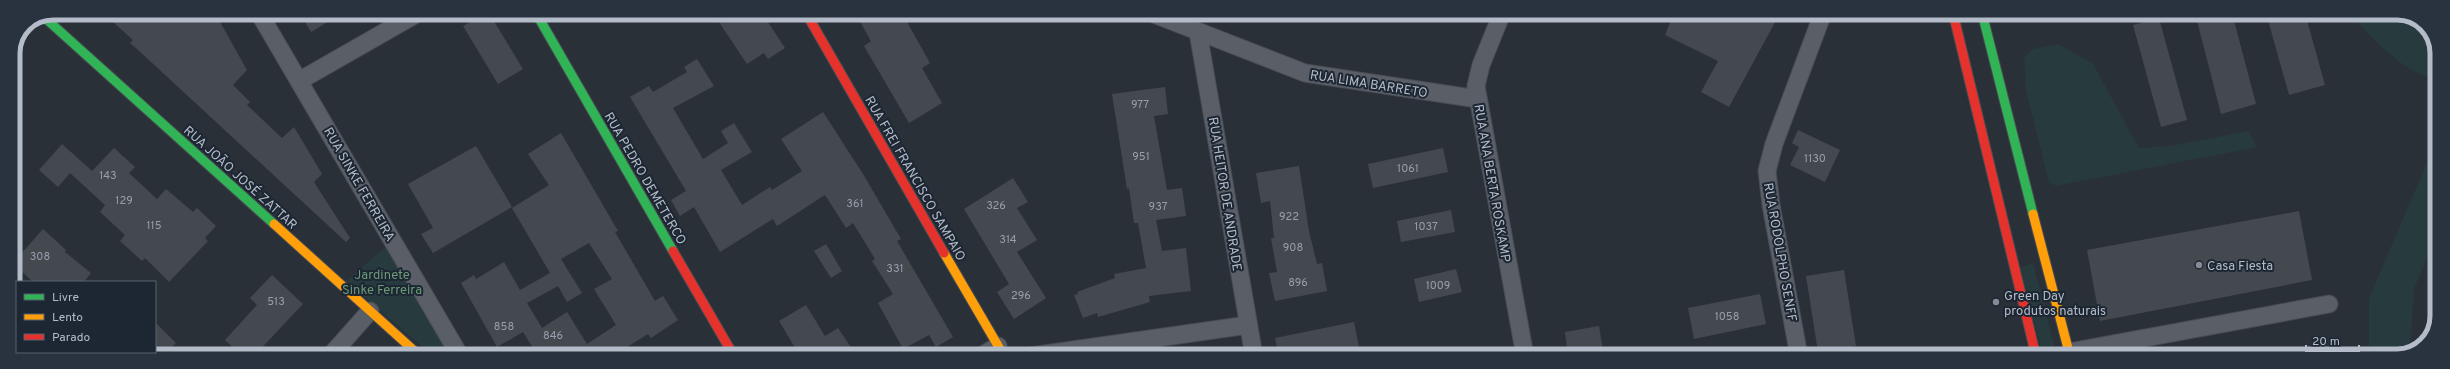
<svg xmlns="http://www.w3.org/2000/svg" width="2450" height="369" viewBox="0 0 2450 369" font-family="Overpass,sans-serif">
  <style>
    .green { fill: #273a3e }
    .building { fill: #444950; fill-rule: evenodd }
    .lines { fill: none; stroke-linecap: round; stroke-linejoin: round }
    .street-casing { stroke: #484c53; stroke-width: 19 }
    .fast-casing { stroke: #484c53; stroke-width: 11 }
    .slow-casing { stroke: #484c53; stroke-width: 11 }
    .jam-casing { stroke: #484c53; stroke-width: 11 }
    .street { stroke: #5a5e66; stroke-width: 17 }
    .fast { stroke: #30b455; stroke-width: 9 }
    .slow { stroke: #ff9f0a; stroke-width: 9 }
    .jam { stroke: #e5322d; stroke-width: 9 }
    .poi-dot { fill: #848b96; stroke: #1d2633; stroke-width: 1.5 }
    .labels { text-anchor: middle; stroke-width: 4; stroke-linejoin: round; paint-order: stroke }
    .number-label { font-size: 11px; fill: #989fab }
    .street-label { font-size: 13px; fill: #b4bcc9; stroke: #1d2633 }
    .poi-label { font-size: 13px; fill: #b4bcc9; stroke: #1d2633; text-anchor: start }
    .park-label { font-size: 13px; fill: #6b9a76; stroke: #1d2633 }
    .rim { fill: none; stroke: #b4bcc9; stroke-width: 5 }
  </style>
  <rect width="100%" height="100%" fill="#2a3038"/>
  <path class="green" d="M2349 13C2383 13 2425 5 2436 47 2439 56 2437 69 2437 78 2408 79 2368 33 2349 13Z
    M2058 44 2093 64 2139 148 2171 146 2248 131 2257 147 2056 186 2049 182 2026 90 2024 57 2033 49Z
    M2431 153 2437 156V235L2414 289 2410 351 2397 356H2369V298Z
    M387 246 453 352 449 356H433L346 281Z
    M2033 263 2057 356H2043L2020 267Z"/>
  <path class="building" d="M103 13H215L247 70 233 85 250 102 247 105 282 138 294 127 322 174 314 182 350 238 346 242 137 49 130 43 133 40Z
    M300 13H343L311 32Z
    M486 13H489L523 69 498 84 463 26Z
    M726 13H762L785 48 768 59 764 53 747 64 717 19Z
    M855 13H902L930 63 922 68 942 103 909 123 864 46 871 41Z
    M1674 13H1684L1701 20 1705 13H1780L1729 107 1701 92 1718 61 1665 35Z
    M2195 13H2232L2256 104 2221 114Z
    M2266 13H2305L2325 85 2289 95Z
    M2159 18 2187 120 2161 127 2133 25Z
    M697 59 714 86 673 108 703 159 728 143 721 131 734 123 752 152 721 170 742 205 770 187 772 190 802 171 781 139 823 112 863 174 901 239 897 241 953 337 936 347 929 335 903 349 878 303 893 294 872 261 875 259 853 223 846 228 825 195 777 226 773 219 720 252 694 207 680 216 671 200 686 191 630 97 649 86 653 92 687 72 684 67Z
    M1165 87 1168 114 1154 116 1167 190 1182 188 1186 216 1156 220 1162 251 1186 248 1191 291 1149 296 1150 302 1098 317 1097 313 1083 318 1074 295 1078 294 1077 292 1115 278 1114 274 1146 268 1138 223H1134L1129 188 1127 189 1112 94Z
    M1798 130 1840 150 1825 182 1790 165 1799 147 1792 143Z
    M561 133 618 231 615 232 655 301 663 296 678 320 651 338 648 334 613 356H538L523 332 497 347 461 283 474 275 476 279 504 262 520 290 550 273 512 208 549 185 528 154ZM589 243 612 279 594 289 616 325 587 344 567 312 542 328 527 303 558 286 567 302 582 293 561 259Z
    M62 144 92 171 114 148 135 167 129 173 157 199 166 189 193 212 197 208 216 226 205 238 208 241 169 282 145 258 142 261 120 241 125 235 100 212 105 205 70 173 58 187 39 170Z
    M476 146 512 207 433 253 421 234 433 228 408 184Z
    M1443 148 1448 172 1373 188 1368 164Z
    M1299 166 1309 231 1317 264 1322 263 1327 291 1275 301 1269 273 1277 272 1271 238H1274L1270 201 1261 203 1256 173Z
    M1013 178 1028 202 1017 208 1037 240 1017 252 1046 298 1014 319 997 292 1009 284 964 209Z
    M1451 210 1455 232 1401 242 1397 221Z
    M2299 211 2312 280 2100 321 2087 250Z
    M43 229 66 250 65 252 91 273 84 282H33L13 263Z
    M826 244 842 271 831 278 814 251Z
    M1456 269 1462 292 1419 302 1414 279Z
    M1844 270 1856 346 1818 352 1806 276Z
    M272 275 303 304 254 356H242L225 340 257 305 250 298Z
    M1760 294 1766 324 1694 339 1688 308Z
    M806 305 825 336 838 328 857 356H800L779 321Z
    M155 322 176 343 163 356H155Z
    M1354 322 1360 352 1343 356H1279L1275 338Z
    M1599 326 1604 356H1568L1565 332Z"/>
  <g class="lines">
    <g class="street-casing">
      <path id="street" d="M259 13 460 356
        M1151 13 1305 73 1478 99
        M1502 13 1481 65 1476 86 1525 356
        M1198 32 1254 356
        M299 81 418 13
        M13 304 17 308
        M66 352 70 356
        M2069 352 2329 304
        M330 356 370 311
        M981 356 998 346
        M1031 356 1248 325
        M1799 356 1771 205 1767 171 1774 144 1823 13"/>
    </g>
    <g class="fast-casing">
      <path id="fast" d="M536 13 673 251
        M1982 13 2033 214
        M44 17 274 224"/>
    </g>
    <g class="slow-casing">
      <path id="slow" d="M2033 214 2070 356
        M274 224 420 356
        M944 253 1004 356"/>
    </g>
    <g class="jam-casing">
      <path id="jam" d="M806 13 944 253
        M1953 13 2036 356
        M673 251 734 356"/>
    </g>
    <use href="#street" class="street"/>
    <use href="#fast" class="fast"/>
    <use href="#slow" class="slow"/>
    <use href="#jam" class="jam"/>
  </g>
  <g class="poi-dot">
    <circle cx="2199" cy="265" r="4"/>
    <circle cx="1996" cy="302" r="4"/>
  </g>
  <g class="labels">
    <g class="number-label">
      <text x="1140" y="108">977</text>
      <text x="1141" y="160">951</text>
      <text x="1815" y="162">1130</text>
      <text x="1408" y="172">1061</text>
      <text x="108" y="179">143</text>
      <text x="124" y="204">129</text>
      <text x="855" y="207">361</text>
      <text x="996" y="209">326</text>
      <text x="1158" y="210">937</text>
      <text x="1289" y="220">922</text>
      <text x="154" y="229">115</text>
      <text x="1426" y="230">1037</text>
      <text x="1008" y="243">314</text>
      <text x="1293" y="251">908</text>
      <text x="40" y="260">308</text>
      <text x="895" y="272">331</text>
      <text x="1298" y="286">896</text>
      <text x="1438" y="289">1009</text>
      <text x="1021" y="299">296</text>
      <text x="276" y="305">513</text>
      <text x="1727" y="320">1058</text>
      <text x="504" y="330">858</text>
      <text x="553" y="339">846</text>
    </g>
    <g class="street-label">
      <text transform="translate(1369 83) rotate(9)" y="5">RUA LIMA BARRETO</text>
      <text transform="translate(241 177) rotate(42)" y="5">RUA JOÃO JOSÉ ZATTAR</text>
      <text transform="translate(646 178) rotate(60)" y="5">RUA PEDRO DEMETERCO</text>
      <text transform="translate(916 178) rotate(60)" y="5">RUA FREI FRANCISCO SAMPAIO</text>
      <text transform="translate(1493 183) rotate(80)" y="5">RUA ANA BERTA ROSKAMP</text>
      <text transform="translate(360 184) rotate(60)" y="5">RUA SINKE FERREIRA</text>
      <text transform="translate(1226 194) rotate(81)" y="5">RUA HEITOR DE ANDRADE</text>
      <text transform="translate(1781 252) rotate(80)" y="5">RUA RODOLPHO SENFF</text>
    </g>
    <g class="poi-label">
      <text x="2207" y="270">Casa Fiesta</text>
      <text x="2004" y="300">Green Day<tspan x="2004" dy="15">produtos naturais</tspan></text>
    </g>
    <g class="park-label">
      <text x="382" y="279">Jardinete<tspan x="382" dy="15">Sinke Ferreira</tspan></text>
    </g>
  </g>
  <path d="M0 0H2450V369H0ZM53 20H2397A33 33 0 0 1 2430 53V316A33 33 0 0 1 2397 349H53A33 33 0 0 1 20 316V53A33 33 0 0 1 53 20Z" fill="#29323f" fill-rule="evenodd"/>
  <path class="rim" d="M53 20H2397A33 33 0 0 1 2430 53V316A33 33 0 0 1 2397 349H53A33 33 0 0 1 20 316V53A33 33 0 0 1 53 20Z"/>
  <rect x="16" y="281" width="140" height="72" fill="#1d2633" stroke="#59626f"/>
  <rect x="24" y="294" width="20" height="6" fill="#30b455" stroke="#59626f"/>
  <text x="52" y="301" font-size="12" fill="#b4bcc9">Livre</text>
  <rect x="24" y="314" width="20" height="6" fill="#ff9f0a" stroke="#59626f"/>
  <text x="52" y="321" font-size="12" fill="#b4bcc9">Lento</text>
  <rect x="24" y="334" width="20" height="6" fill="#e5322d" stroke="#59626f"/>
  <text x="52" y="341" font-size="12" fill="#b4bcc9">Parado</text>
  <path d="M2306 345v6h53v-6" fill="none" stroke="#b4bcc9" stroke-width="2"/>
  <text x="2312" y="345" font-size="12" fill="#b4bcc9" stroke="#1d2633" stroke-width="3" paint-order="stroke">20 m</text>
</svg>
